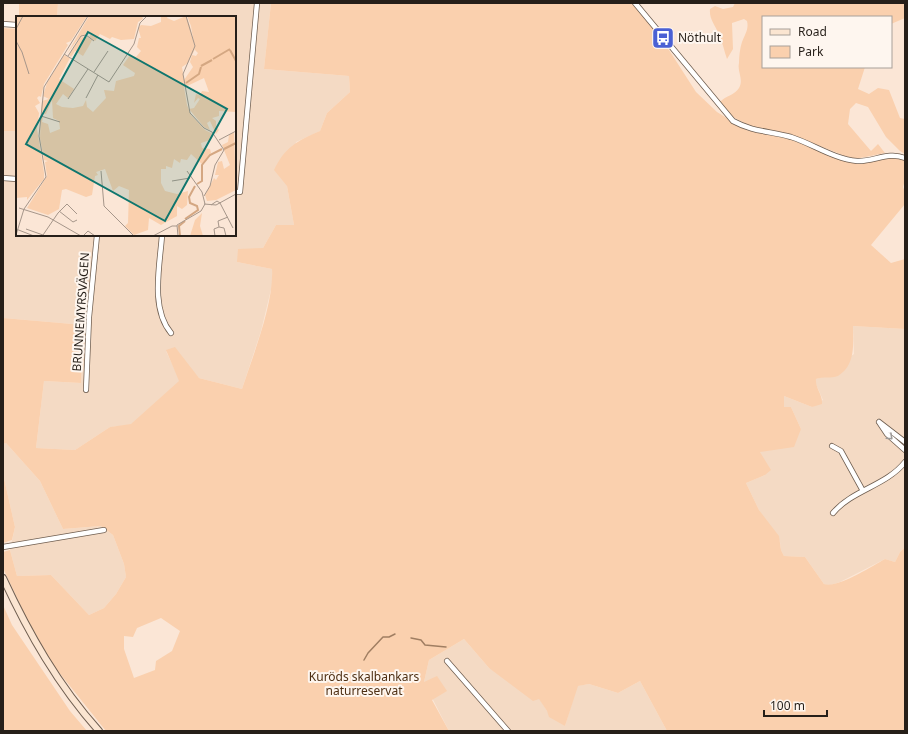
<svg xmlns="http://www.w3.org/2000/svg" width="908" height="734" viewBox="0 0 908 734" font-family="'Noto Sans',sans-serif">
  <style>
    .built { fill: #f4dac4 }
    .green { fill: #fad0ae; fill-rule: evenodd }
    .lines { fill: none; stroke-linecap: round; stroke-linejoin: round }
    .stream { stroke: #a07e62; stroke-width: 1.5 }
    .street-casing { stroke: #6f5e50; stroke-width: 6 }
    .secondary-casing { stroke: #6f5e50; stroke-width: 8 }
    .street { stroke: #fff; stroke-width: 4.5 }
    .secondary { stroke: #fbe5d1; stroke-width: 6 }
    .oneway { stroke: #9d9a98 }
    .labels { text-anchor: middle; stroke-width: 4; stroke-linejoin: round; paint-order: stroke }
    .poi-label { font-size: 12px; fill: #261f19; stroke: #fef6ef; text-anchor: start }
    .street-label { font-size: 12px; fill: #261f19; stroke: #fef6ef }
    .park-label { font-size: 12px; fill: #4e2f13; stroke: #fef6ef }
    .inset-river { fill: none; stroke: #d4a782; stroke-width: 2 }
    .inset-road { fill: none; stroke: #a6968a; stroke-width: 1 }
    .view { fill: #0f766e; fill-opacity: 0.15; stroke: #0f766e; stroke-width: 2 }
    .inset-edge { fill: none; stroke: #261f19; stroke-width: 2 }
  </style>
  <rect width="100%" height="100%" fill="#fbe6d6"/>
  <path class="built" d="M58 3H271L264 69 349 76 350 92 327 113 320 131 296 142 287 186 294 225H276L263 248 237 262 272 269 273 281 261 331 242 389 199 378 166 351 180 381 131 425 110 427 75 450 36 448 44 381 81 383 84 325 3 318V131H17V235H235V17H57Z
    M853 326 905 329V547L900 552 895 562 885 559 840 582 828 586 824 584 805 557 784 556 781 550 780 542 759 510 746 483 765 475 760 452 801 429 791 407H784V396L812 407 823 400 815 382 816 379 822 377 854 354Z
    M6 443 40 481 63 529 101 526 113 535 124 564 126 577 116 594 104 608 89 615 51 575 17 576 10 550 15 527 3 474V444Z
    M464 639 489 668 539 698 547 711 565 726 577 686 589 684 618 693 640 681 667 731H449L424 682 429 660Z"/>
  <path class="green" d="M19 3H58L57 17H19Z
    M271 3H631L654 28 659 41 669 50 696 92 717 112 746 130 789 139 856 163 870 162 895 157 905 160V180L903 187 905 192V204L871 245 891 263 905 259V329L853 326C853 344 856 365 838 376 831 379 823 376 816 379 815 388 823 395 822 404L812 407 784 396V407H791L801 429 794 447 760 452 771 470 765 475 746 483 759 510 779 536 781 550 784 556 805 557 824 584C837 589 872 566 885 559L895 562 900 552 905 547V731H667L640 681 618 693 589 684 578 686 565 726 549 717 547 711 539 699 533 701 489 668 464 639 429 660 424 682 437 676 447 691 432 700 449 731H106L53 665 25 615 3 568V552L10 550 17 576 51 575 89 615 104 608 116 594 126 577 124 564 113 535 101 526 63 529 40 481 6 443 3 444V318L84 325 81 383 44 381 36 448 75 450 110 427 131 424 179 381 166 350 175 347 199 378 242 389C253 355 274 304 272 269L237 262 238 249 263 248 276 225H294L287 186 274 170C285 147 297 141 320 131L327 113 350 92 349 76 264 69ZM161 618 180 631 172 651 156 661 155 670 134 678 124 649V636L133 637 137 628Z
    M735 3H905V18L891 24V17H763V67H865L858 89 869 94 878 88 889 90 900 118 905 119V154L900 151 886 137 868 107 856 103 850 109 848 124 871 151 878 144 885 153 855 159 845 156 790 134 752 127 733 117 720 102C725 96 735 95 739 88 744 79 737 72 739 63 739 56 740 48 742 42 745 34 749 29 747 21L744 19 732 23 733 49 727 59C724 51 723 43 719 35 715 24 709 20 710 9L715 6 723 9 733 7Z
    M3 28 17 29V131H3Z
    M3 474 15 527 12 540 3 543Z
    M3 605 12 625 70 711 87 731H3Z"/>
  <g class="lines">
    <path class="stream" d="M411 638 421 640 425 645 446 647
      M364 660 368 653 383 637H389L395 634"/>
    <g class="street-casing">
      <path id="street" d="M635 3 733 121C753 132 770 131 791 137 813 144 834 159 857 161 874 162 888 151 905 158
        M3 24 17 25
        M3 178 17 179
        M235 192H240L257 3
        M162 235C160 265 150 308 171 333
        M86 390 89 317 97 235
        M879 422 887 434 905 450
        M879 422 905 442
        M832 446 841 451 863 491
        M833 513C852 490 886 486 905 462
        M3 547 104 530
        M447 661 508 731"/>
    </g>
    <g class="secondary-casing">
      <path id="secondary" d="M3 578C29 634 58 685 99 731"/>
    </g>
    <use href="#street" class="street"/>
    <use href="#secondary" class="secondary"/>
  </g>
  <defs><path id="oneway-chevron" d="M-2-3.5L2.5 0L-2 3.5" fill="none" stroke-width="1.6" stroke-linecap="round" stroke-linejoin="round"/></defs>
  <use class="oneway" href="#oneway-chevron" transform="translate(890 437) rotate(43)"/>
  <defs>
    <g id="bus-square" transform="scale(1.15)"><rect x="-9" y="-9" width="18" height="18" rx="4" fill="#4a60d4" stroke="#fef6ef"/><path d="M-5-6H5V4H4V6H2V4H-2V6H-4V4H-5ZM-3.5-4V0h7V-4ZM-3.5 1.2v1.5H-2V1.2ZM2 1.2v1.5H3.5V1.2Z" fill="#fff"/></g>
  </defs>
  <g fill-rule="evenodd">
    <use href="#bus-square" x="663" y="38"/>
  </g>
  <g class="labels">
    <g class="poi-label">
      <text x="678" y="42">Nöthult</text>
    </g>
    <g class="street-label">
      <text transform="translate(81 312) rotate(-86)" y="4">BRUNNEMYRSVÄGEN</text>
    </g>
    <g class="park-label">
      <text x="364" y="681">Kuröds skalbankars<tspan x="364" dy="14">naturreservat</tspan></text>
    </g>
  </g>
  <g transform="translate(16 16)">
    <rect width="220" height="220" fill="#fbe6d6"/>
    <path d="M0 0H71L55 25 50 27 52 29 28 68 25 81 23 80 21 82 24 87 19 90 23 97 24 90 21 113 28 157V163L11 184V181L0 182ZM73 0H126L127 3 122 6 118 23 105 24 96 21 94 23 84 18 79 25 73 21 75 18 73 16 62 23 51 38ZM145 0H152L151 2 158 5 170 0 174 10 179 33 172 47 166 51 168 64 177 51 174 46 176 39 180 40 182 37 179 34 175 10 171 0H220V96L203 95V100L196 102 200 105V110L203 114 200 118 194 105 191 107 194 114 188 111 173 93 178 92 184 83 182 82 178 87 180 78 184 79 186 75 193 76 188 62 169 71 167 65 171 89 175 99 189 114 197 118 194 124 185 127 186 132 194 133 195 137 186 148 175 138 171 144 165 143 164 147 158 143 156 152 150 150V153H145V167L149 175 161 178 172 175 171 189 166 193 161 190V200L145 209 133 202 132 214 118 219 109 210 112 207 113 174 103 170 97 175 89 153 80 156 82 159 79 160 76 179 70 181 50 173 46 174 43 193 32 199 11 192 31 160 29 146 32 145 28 144 24 122 25 101H27L26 106 32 108 34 117 44 113 43 105 37 102 36 84 30 98H25L26 85 33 83 27 80 31 67 48 39 54 42 43 63 58 73 52 82 47 78 40 88 46 91 57 92 67 90 70 84 71 91 77 96 90 82 88 74 98 75 100 65 118 60 119 57 107 49 114 39 120 41 125 35 121 31 123 22H125L122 12 125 9 135 10 145 6ZM69 20 76 24 73 30 67 40 59 35 55 41 53 39 64 22ZM218 116 220 174 200 184 191 185 189 179 198 162 200 164 203 159H199L202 146 206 145 208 153 214 149 206 129 212 126 213 119ZM186 197 184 210 187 220H174L179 204Z" fill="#fad0ae"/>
    <path class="inset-river" d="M214 34 220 45M197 43 214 33M185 50 196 44M170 67 183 58 185 51M208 133 220 127M181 168 186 165V149L194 139 206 133M169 203 182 194 181 190 174 187 173 181 179 170M164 220 163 210 169 205"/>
    <path class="inset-road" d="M170 0 179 30 167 58 174 97 188 112 196 116 208 134 199 149 194 170 188 180M0 13 7 0M0 25 6 36 13 58M48 38 93 66 118 28 124 7 131 0M52 40 65 20 70 19 78 25M78 56 92 35M70 82 82 59M52 83 72 53M25 100 44 106M203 124 220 115M85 155 88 190 118 220M156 165 174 162M188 188 200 189 220 178M195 189 201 185 204 187 217 212M3 192 32 201 65 220M43 195 57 206 61 204M203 211 202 205 212 201M0 213 18 220M10 213 27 219 42 197 51 188 61 198M0 219 8 193 30 161 23 120 28 71 72 0M67 220 72 215 79 220M137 220 156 210H161M162 220 161 209 185 195 189 188 186 176 171 155M199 220 198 213 203 211 208 212 210 220"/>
    <path class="view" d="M72 16 211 93 149 205 10 128Z"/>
    <rect width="220" height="220" class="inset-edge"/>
  </g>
  <rect width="908" height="734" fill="none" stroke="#261f19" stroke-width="8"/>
  <rect x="762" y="16" width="130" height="52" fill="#fef6ef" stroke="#a8a099"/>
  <rect x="770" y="29" width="20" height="6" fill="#fbe5d1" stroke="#a8a099"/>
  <text x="798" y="36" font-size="12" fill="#261f19">Road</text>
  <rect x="770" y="46" width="20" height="12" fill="#fad0ae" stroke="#a8a099"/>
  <text x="798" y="56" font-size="12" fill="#261f19">Park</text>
  <path d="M764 710v6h63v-6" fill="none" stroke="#261f19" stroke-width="2"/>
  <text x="770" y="710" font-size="12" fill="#261f19" stroke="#fef6ef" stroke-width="3" paint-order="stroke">100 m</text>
</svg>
